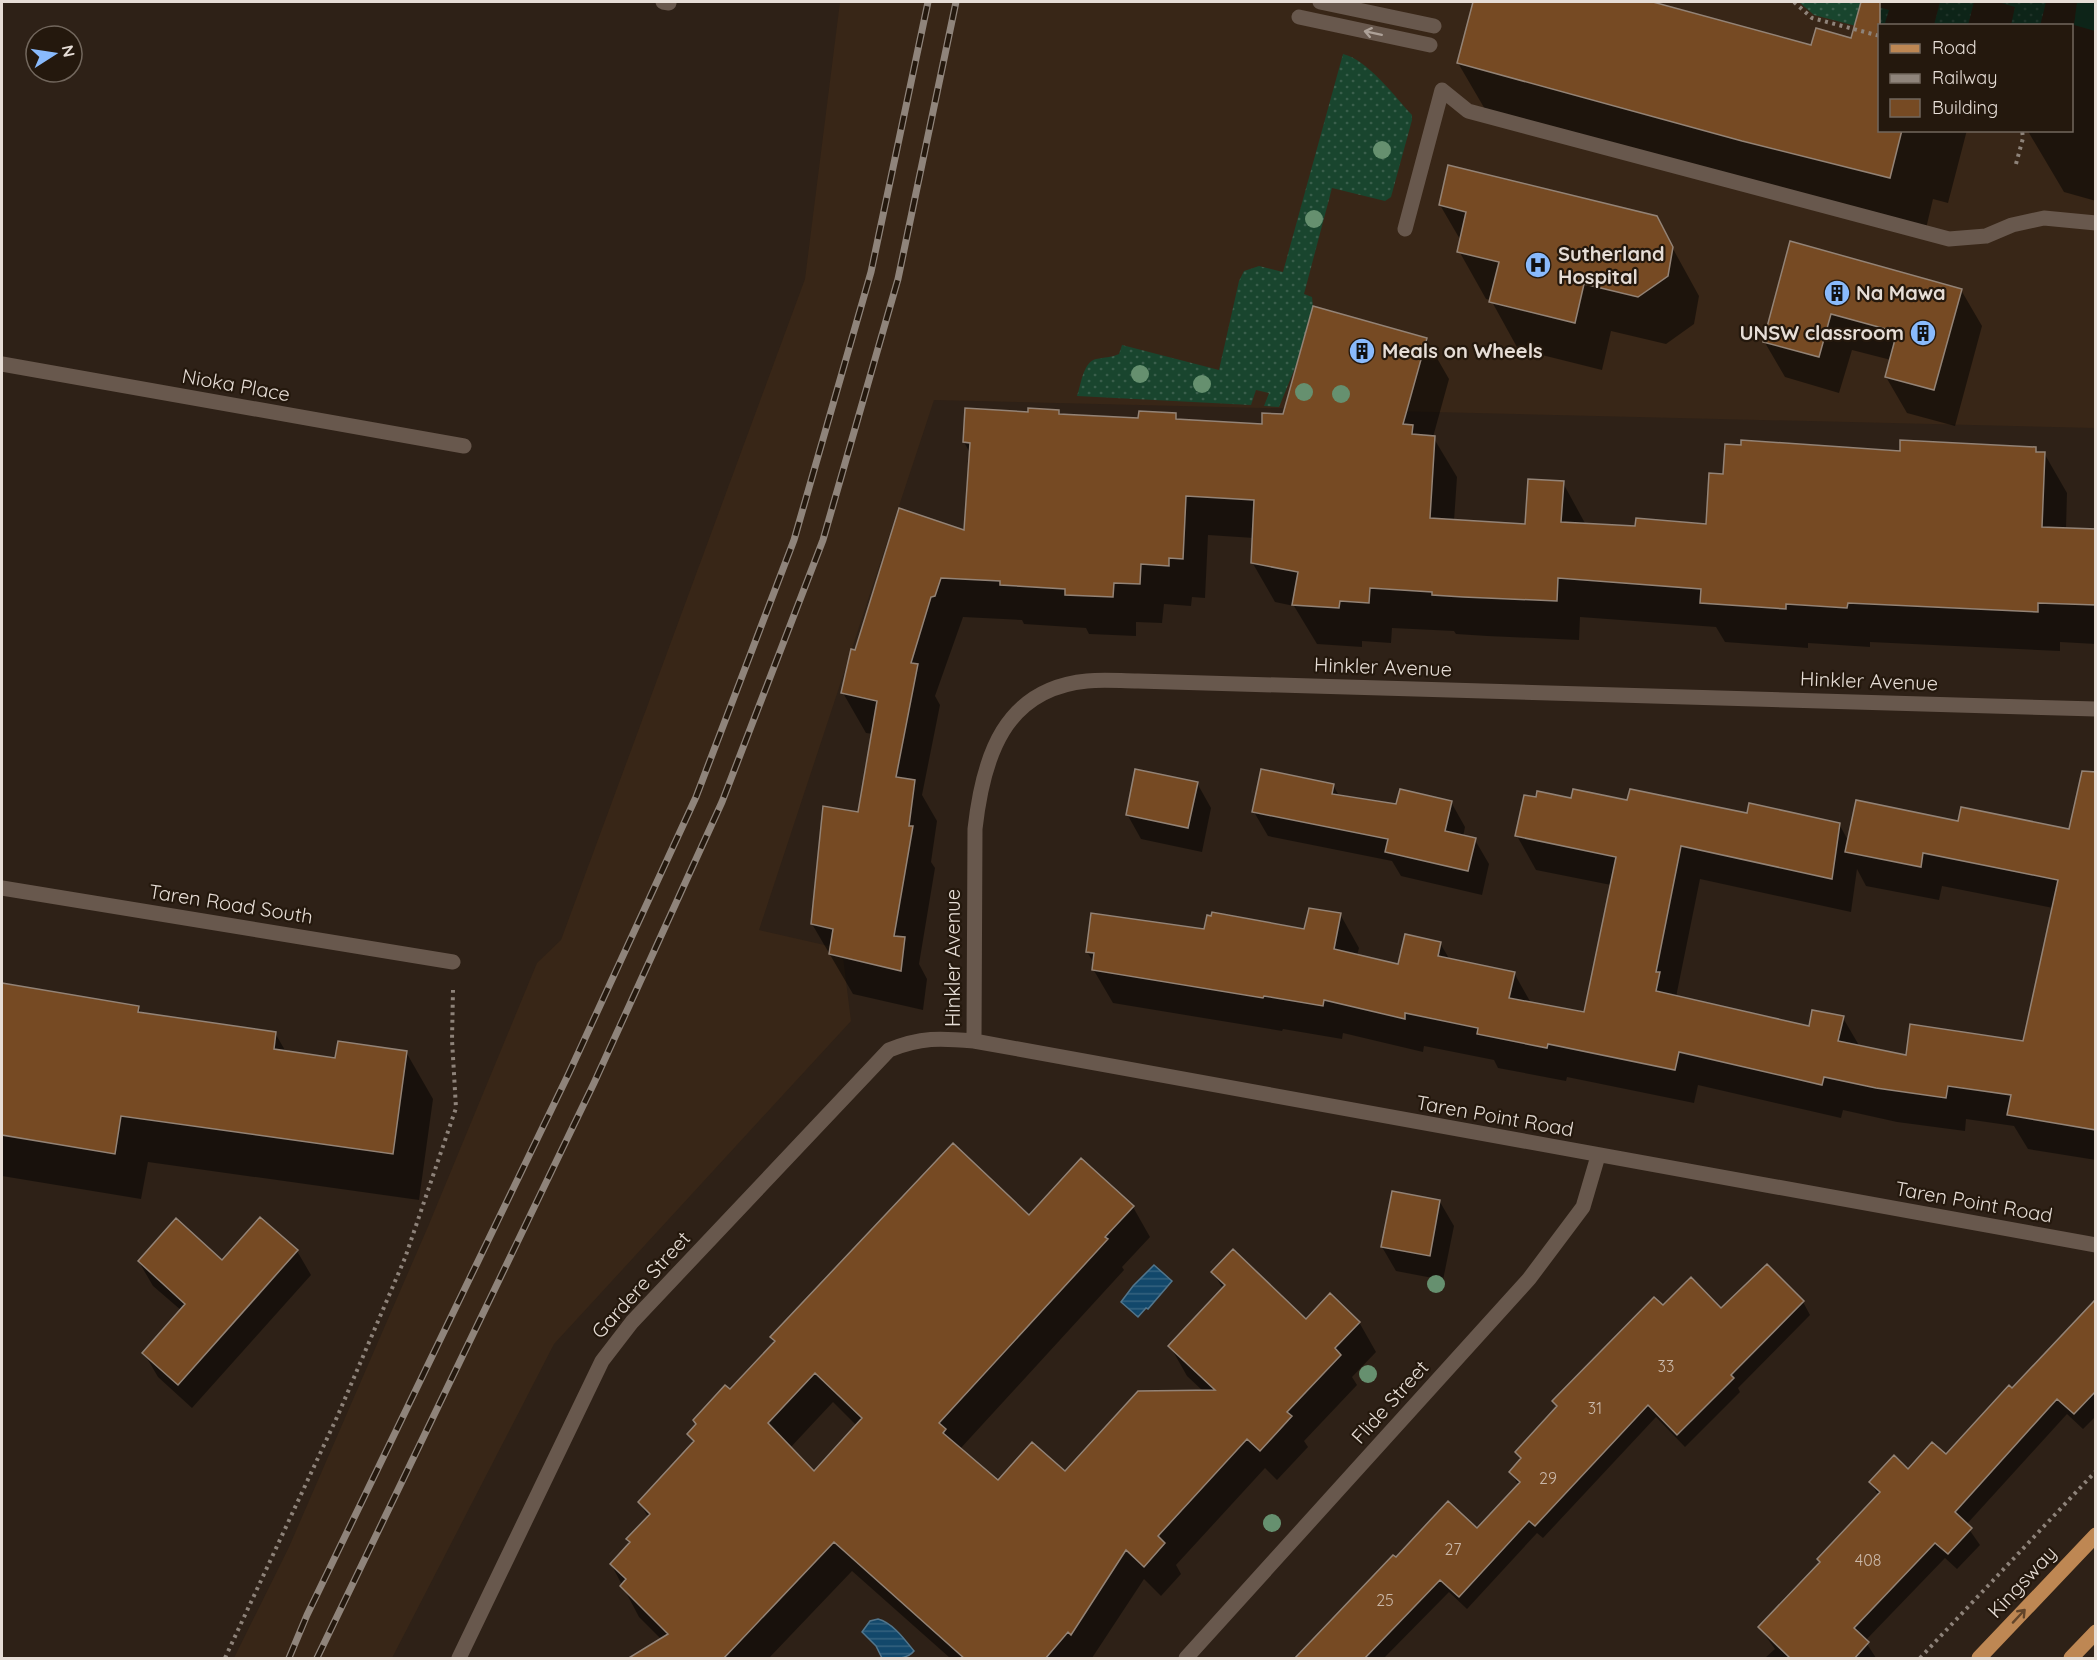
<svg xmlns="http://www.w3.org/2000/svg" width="2097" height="1660" viewBox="0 0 2097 1660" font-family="Quicksand,sans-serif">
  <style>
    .built { fill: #382617; fill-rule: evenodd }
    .grass { fill: url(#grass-dots) }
    .garden { fill: #19452e }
    .water { fill: url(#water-rules); stroke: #52758b; stroke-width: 1.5 }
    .shadow { fill: #0007; fill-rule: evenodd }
    .building { fill: #764a23; stroke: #938376; stroke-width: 1.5; fill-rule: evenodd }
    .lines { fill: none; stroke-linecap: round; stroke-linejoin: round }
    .path { stroke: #8e837a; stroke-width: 4; stroke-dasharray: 3 4.5; stroke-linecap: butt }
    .service { stroke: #68584d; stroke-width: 15 }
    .minor { stroke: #68584d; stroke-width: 15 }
    .primary { stroke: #be8753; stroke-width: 15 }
    .rail-casing { stroke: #8f847b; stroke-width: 7 }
    .rail { stroke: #24180d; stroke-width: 4.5; stroke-dasharray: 14; stroke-linecap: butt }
    .tree { fill: #66906f }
    .oneway { stroke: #ada198 }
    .oneway2 { stroke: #624429 }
    .labels { text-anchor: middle; stroke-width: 4.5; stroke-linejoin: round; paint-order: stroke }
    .number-label { font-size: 16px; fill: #cab8a9 }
    .poi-label { font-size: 20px; font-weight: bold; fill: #e6ddd6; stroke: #24180d; text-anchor: start }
    .street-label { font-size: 20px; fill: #e6ddd6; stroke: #24180d }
  </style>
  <defs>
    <pattern id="grass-dots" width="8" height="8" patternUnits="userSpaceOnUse" patternTransform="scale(1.5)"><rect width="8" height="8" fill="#19452e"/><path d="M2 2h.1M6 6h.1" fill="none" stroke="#3a5f4c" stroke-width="1.8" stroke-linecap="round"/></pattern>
    <pattern id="water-rules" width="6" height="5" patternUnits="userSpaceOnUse" patternTransform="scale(1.5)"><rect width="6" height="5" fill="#12486b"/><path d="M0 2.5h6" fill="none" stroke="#34627f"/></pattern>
  </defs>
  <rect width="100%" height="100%" fill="#2e2117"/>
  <path class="built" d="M840 2H2095V428L934 400 759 930 842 949 851 1021 554 1344 392 1658H234L289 1547 427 1229 537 963 561 940 805 279ZM1880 26H2072V130H1880Z"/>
  <path class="grass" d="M1799 2H1861L1889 10 1885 23 1894 25 1880 26 1879 32 1814 15Z
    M1940 2H1974L1968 25H1934Z
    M1998 2H2046L2040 26 2011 25 2015 7Z
    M1343 54C1368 60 1395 97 1412 115V120L1391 197 1385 201 1332 188 1304 294 1312 297 1313 306 1297 363 1279 407 1264 406 1269 393 1256 390 1251 405 1077 396C1081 385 1083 362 1096 359 1105 357 1110 358 1119 354L1122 345 1219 370 1239 281 1244 271 1259 266 1283 272Z"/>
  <path class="garden" d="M2077 2H2095V31L2074 25Z"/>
  <path class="water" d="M1154 1265 1172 1281 1148 1309 1146 1308 1138 1317 1121 1302 1133 1286Z
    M878 1619C893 1623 905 1640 914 1651 907 1660 893 1659 882 1658L876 1646 862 1632 870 1621Z"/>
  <path class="shadow" d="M1475 2H1647L1812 46 1852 39 1862 2H2096V201L2064 192 2029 133 2030 130H2072V26H1880V130H1967L1948 203 1933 199 1924 237 1493 123 1458 63Z
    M1440 205 1656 218 1699 296 1694 324 1666 344 1611 331 1602 370 1518 349 1491 300 1486 299 1459 251 1461 241Z
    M1791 243 1961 290 1982 326 1955 426 1907 413 1886 377 1891 360 1852 350 1839 393 1785 377 1764 341Z
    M1426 339 1449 379 1433 437 1457 477 1454 521 1526 526 1563 483 1586 525 1636 528 1707 526 1724 476 1901 452 2035 448 2038 453H2044L2067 493 2066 529 2096 531V644L2060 642V651L1870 642V647L1808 643V648L1725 642 1716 627 1580 617 1579 640 1487 636 1456 634 1454 631 1392 628 1391 643 1362 641V647L1317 644 1294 606 1275 602 1252 562 1254 538 1208 535 1205 598 1192 597 1191 606 1164 604 1162 623 1136 622V636L1089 634 1086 628 1024 624 1022 620 963 617 935 696 940 705 922 795 937 821 931 862 935 868 919 964 927 979 923 1010 853 994 812 924 860 814 873 734 866 733 843 693 856 652 966 532 970 453 964 442 1030 414 1058 411 1061 416 1140 420 1175 415 1179 421 1263 426Z
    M1197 783 1211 808 1202 852 1141 839 1127 814Z
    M1333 785 1339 796 1398 805 1451 802 1465 827 1463 837 1475 840 1489 864 1482 895 1401 876 1392 861 1268 836 1254 812Z
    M1572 800 1629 802 1839 824 1849 842 1959 822 2070 830 2096 800V1160L2028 1149 2014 1126 1966 1119 1965 1131 1897 1122 1843 1110 1841 1118 1698 1085 1694 1103 1567 1077 1566 1081 1498 1068 1494 1060 1424 1046 1423 1052 1343 1033 1342 1039 1283 1029 1282 1031 1113 1003 1093 969 1094 963 1087 952 1206 931H1305L1340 914 1359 948 1357 956 1400 966 1440 943 1450 960 1514 973 1531 1003 1585 1013 1611 885 1536 870 1517 836ZM1857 869 1866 886 1939 900 1942 886 2053 908 2024 1043 1907 1056 1860 1047 1843 1018 1810 1028 1676 997 1700 879 1851 912Z
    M2 984 138 1007 142 1014 275 1033 286 1052 337 1060 406 1052 433 1099 419 1200 148 1162 141 1199 2 1176Z
    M1440 1202 1454 1226 1443 1280 1396 1271 1382 1247Z
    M1133 1207 1150 1237 1122 1267 1124 1270 960 1449 998 1482 1065 1473 1204 1392 1187 1376 1170 1346 1223 1289 1213 1272 1306 1321 1359 1322 1376 1352 1352 1377 1357 1385 1304 1441 1308 1447 1277 1480 1265 1468 1176 1565 1181 1574 1161 1596 1144 1579 1092 1658H950L852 1571 769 1658H630L662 1640 639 1617 611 1564 631 1544 628 1539 648 1517 640 1503 694 1444 689 1434 775 1343 772 1337 1029 1217ZM833 1402 857 1426 814 1473 790 1448Z
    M297 1251 311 1275 192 1408 158 1377 144 1353 182 1311 153 1286 139 1262H222Z
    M1803 1302 1810 1315 1738 1388 1740 1392 1685 1447 1656 1417 1543 1538 1537 1533 1467 1609 1449 1592 1384 1658H1304L1396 1560 1477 1530 1519 1486 1511 1472 1521 1460 1517 1453 1558 1408 1554 1401 1663 1307 1721 1310Z
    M2096 1323V1416L2083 1429 2067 1414 1966 1525 1980 1545 1957 1569 1945 1558 1865 1641 1876 1658H1765L1775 1649 1760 1628 1879 1496 1871 1483 1946 1456 2012 1390Z"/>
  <path class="building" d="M1473 2H1653L1811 45 1816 28 1851 38 1861 2H1880V130H1902L1890 178 1742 141 1457 63Z
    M1448 165 1657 216 1673 247 1668 276 1638 297 1584 284 1575 323 1489 302 1499 262 1457 252 1466 212 1439 205Z
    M1790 241 1962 289 1934 390 1885 377 1897 332 1831 314 1819 357 1763 342Z
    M1313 306 1427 338 1403 424 1413 425 1412 434 1435 436 1430 518 1525 524 1528 479 1564 481 1561 522 1635 526 1636 518 1706 524 1709 473 1723 474 1725 444 1741 445V440L1900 451V440L2036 447V452H2045L2042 527 2096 529V605L2038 603V612L1848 603 1847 608 1786 604V609L1700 603 1701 589 1558 578 1557 601 1463 597 1432 595V592L1370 588 1369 603 1340 601 1339 608 1292 605 1298 572 1251 563 1254 500 1186 496 1183 559 1169 558V566L1141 564 1140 584 1114 583 1113 597 1065 595V589L1000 585V581L941 578 935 596 931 597 911 663 918 664 896 777 915 780 909 826H913L894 936 905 937 901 971 829 954 833 929 811 924 823 806 858 812 877 701 841 693 851 649 855 650 899 508 964 530 970 443 963 442 965 408 1028 412V408L1059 410V414L1138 418 1139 411 1176 413V419L1262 424V413L1283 414Z
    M1135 769 1198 782 1188 828 1126 815Z
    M1261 769 1334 784 1332 794 1396 804 1400 789 1452 801 1445 831 1476 838 1468 871 1385 852 1388 839 1252 812Z
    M2082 771 2096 772V1130L2007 1115 2011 1095 1948 1086 1946 1098 1876 1088 1824 1077 1822 1085 1679 1052 1675 1070 1548 1044 1547 1048 1477 1034 1478 1028 1405 1013V1019L1324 1000 1323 1006 1264 996 1263 998 1092 970 1094 953 1086 952 1091 913 1204 929 1207 915 1211 916 1212 912 1304 929 1309 908 1341 913 1334 949 1398 964 1405 934 1441 942 1438 956 1515 972 1509 998 1584 1012 1616 857 1515 836 1524 795 1536 797 1537 791 1571 798 1573 789 1627 800 1630 789 1747 813 1749 803 1840 823 1832 879 1681 846 1656 972H1660L1656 991 1809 1026 1812 1010 1844 1016 1838 1041 1906 1055 1910 1024 2023 1041 2058 880 1923 853 1921 867 1845 852 1856 800 1958 821 1961 807 2069 829Z
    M2 983 139 1006 138 1012 276 1032 274 1049 335 1058 338 1041 407 1051 393 1154 121 1116 115 1154 2 1135Z
    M953 1143 1029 1215 1081 1158 1134 1206 1105 1237 1108 1239 939 1423 946 1429 943 1433 998 1480 1032 1442 1065 1471 1138 1391 1215 1390 1168 1346 1225 1285 1211 1272 1233 1249 1306 1319 1330 1293 1360 1322 1335 1348 1341 1355 1287 1412 1292 1416 1260 1451 1247 1439 1158 1536 1165 1543 1144 1567 1126 1550 1071 1635 1068 1632 1045 1659H965L834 1542 723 1659H627L668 1634 620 1586 626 1579 610 1564 630 1542 626 1539 650 1514 638 1502 694 1441 687 1434 696 1424 693 1420 725 1385 730 1389 775 1341 770 1337ZM815 1373 862 1418 814 1471 768 1423Z
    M1392 1191 1440 1200 1430 1256 1381 1247Z
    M260 1217 298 1250 178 1385 142 1353 185 1304 138 1261 176 1218 222 1260Z
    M1767 1264 1804 1301 1731 1375 1734 1378 1677 1435 1648 1405 1535 1526 1529 1521 1459 1597 1440 1580 1364 1659H1294L1393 1555 1396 1557 1448 1501 1477 1528 1520 1482 1509 1472 1521 1458 1515 1452 1557 1406 1552 1401 1654 1297 1663 1305 1691 1277 1721 1308Z
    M2096 1299V1391L2074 1414 2057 1399 1955 1512 1972 1528 1948 1554 1935 1543 1854 1628 1869 1642 1854 1659H1791L1758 1627 1820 1562 1817 1559 1880 1492 1869 1482 1894 1455 1908 1469 1932 1442 1946 1454 2009 1385 2012 1388Z"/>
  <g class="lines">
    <path class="path" d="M1794 2 1812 18 1880 36
      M2016 164 2023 138 2022 130
      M225 1658 338 1415 405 1258 456 1108 452 1040 453 990
      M1920 1658 2096 1471"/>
    <path class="service" d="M1320 2 1434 26
      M1299 17 1430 45
      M1405 229 1442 90 1468 111 1949 239 1986 236 2012 225 2044 218 2096 223"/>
    <path class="minor" d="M663 2 669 3
      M2 364 464 446
      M2 888 453 962
      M974 1041 975 829C983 757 1004 689 1087 681 1104 679 1121 681 1138 681L2096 709
      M459 1658 602 1361 632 1322 889 1050C921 1037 940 1038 974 1041L2096 1245
      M1186 1658 1529 1279 1583 1207 1598 1156"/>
    <path class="primary" d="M1979 1658 2096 1535
      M2071 1658 2096 1632"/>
    <g class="rail-casing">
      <path id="rail" d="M289 1658 307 1615 569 1073 696 797 794 540 871 272 928 2
        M317 1658 594 1083 722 802 823 540 898 279 956 2"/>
    </g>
    <use href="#rail" class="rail"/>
  </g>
  <g class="tree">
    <circle cx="1382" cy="150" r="9"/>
    <circle cx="1314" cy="219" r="9"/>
    <circle cx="1140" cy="374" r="9"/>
    <circle cx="1202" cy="384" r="9"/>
    <circle cx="1304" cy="392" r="9"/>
    <circle cx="1341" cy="394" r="9"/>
    <circle cx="1436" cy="1284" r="9"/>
    <circle cx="1368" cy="1374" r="9"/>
    <circle cx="1272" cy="1523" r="9"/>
  </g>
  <defs><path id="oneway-shaft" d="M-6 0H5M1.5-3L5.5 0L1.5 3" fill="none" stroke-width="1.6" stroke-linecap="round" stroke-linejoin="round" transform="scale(1.5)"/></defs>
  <use class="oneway" href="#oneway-shaft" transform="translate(1373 33) rotate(-168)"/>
  <use class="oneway2" href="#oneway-shaft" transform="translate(2019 1616) rotate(-47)"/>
  <defs>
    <g id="hospital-disc" transform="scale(1.35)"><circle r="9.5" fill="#89bafc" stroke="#24180d"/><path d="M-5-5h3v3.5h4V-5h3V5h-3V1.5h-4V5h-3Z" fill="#111"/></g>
    <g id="building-disc" transform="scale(1.35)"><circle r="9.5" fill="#89bafc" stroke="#24180d"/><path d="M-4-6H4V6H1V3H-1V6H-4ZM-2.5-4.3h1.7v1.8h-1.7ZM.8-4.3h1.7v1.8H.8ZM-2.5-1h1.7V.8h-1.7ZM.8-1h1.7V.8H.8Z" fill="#111"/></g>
  </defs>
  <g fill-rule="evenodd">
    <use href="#hospital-disc" x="1538" y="265"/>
    <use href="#building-disc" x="1837" y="293"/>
    <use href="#building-disc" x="1923" y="333"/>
    <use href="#building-disc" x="1362" y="351"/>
  </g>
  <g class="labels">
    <g class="number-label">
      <text x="1666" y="1372">33</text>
      <text x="1595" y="1414">31</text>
      <text x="1548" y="1484">29</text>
      <text x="1453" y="1555">27</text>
      <text x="1868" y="1566">408</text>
      <text x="1385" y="1606">25</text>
    </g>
    <g class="poi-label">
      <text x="1558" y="261">Sutherland<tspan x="1558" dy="23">Hospital</tspan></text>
      <text x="1856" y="300">Na Mawa</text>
      <text x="1904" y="340" text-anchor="end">UNSW classroom</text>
      <text x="1382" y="358">Meals on Wheels</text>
    </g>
    <g class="street-label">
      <text transform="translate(236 385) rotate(10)" y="7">Nioka Place</text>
      <text transform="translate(1383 667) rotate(2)" y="7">Hinkler Avenue</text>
      <text transform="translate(1869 681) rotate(2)" y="7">Hinkler Avenue</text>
      <text transform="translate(231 904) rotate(9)" y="7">Taren Road South</text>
      <text transform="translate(953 958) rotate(-90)" y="7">Hinkler Avenue</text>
      <text transform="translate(1495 1116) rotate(10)" y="7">Taren Point Road</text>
      <text transform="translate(1974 1202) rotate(10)" y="7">Taren Point Road</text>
      <text transform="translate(641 1285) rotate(-48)" y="7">Gardere Street</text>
      <text transform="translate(1390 1402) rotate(-48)" y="7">Flide Street</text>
      <text transform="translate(2022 1582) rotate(-47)" y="7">Kingsway</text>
    </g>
  </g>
  <rect width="2097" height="1660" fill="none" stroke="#e6ddd6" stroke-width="6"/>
  <rect x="1878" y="24" width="195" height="108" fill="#24180d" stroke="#72675d" stroke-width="1.5"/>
  <rect x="1890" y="44" width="30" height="9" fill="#be8753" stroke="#72675d" stroke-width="1.5"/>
  <text x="1932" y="54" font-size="18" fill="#e6ddd6">Road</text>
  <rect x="1890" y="74" width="30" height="9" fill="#8f847b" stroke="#72675d" stroke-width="1.5"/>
  <text x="1932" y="84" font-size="18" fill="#e6ddd6">Railway</text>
  <rect x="1890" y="99" width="30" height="18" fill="#764a23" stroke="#72675d" stroke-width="1.5"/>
  <text x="1932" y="114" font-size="18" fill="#e6ddd6">Building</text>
  <g transform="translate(54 54) rotate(78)"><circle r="28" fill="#24180d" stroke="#72675d" stroke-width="1.5"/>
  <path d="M0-4.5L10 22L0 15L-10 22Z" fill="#89bafc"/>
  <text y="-9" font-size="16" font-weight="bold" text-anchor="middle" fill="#e6ddd6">N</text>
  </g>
</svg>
